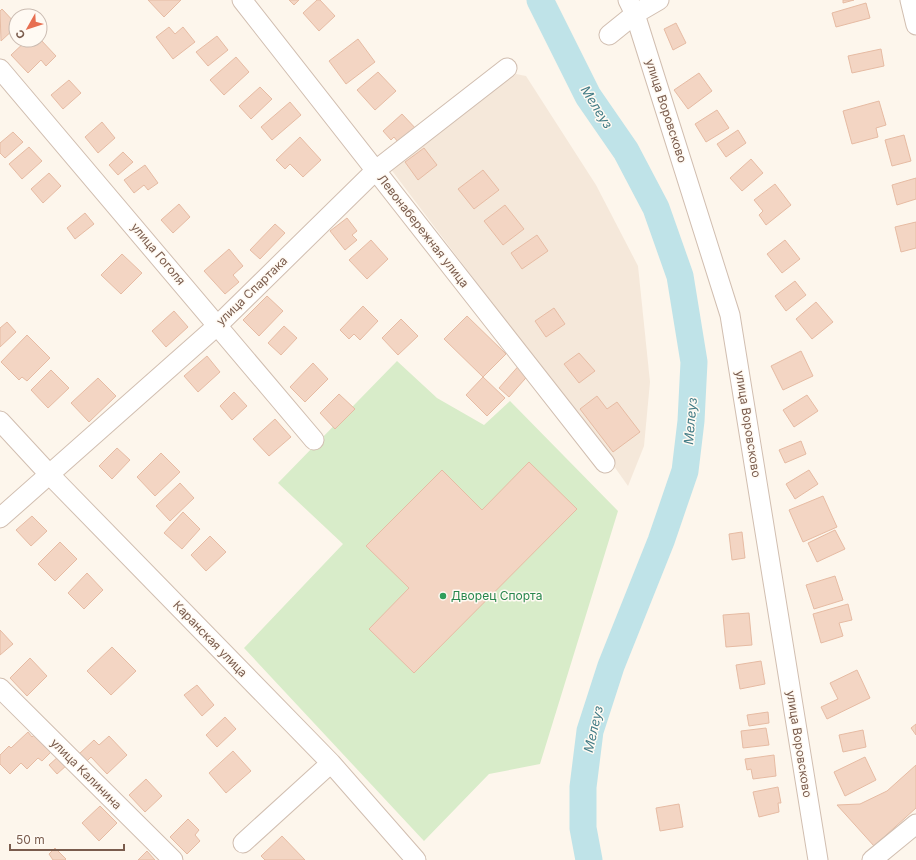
<svg xmlns="http://www.w3.org/2000/svg" width="916" height="860" viewBox="0 0 916 860" font-family="Inter,sans-serif">
  <style>
    .residential { fill: #f5e8da }
    .green { fill: #d8ecc9 }
    .lines { fill: none; stroke-linecap: round; stroke-linejoin: round }
    .river { stroke: #bfe3e8; stroke-width: 27 }
    .building { fill: #f3d5c3; stroke: #e6bba3 }
    .minor-casing { stroke: #d1beb0; stroke-width: 21 }
    .minor { stroke: #fff; stroke-width: 19 }
    .leisure-dot { fill: #2e9e5b; stroke: #fffaf3; stroke-width: 1.5 }
    .labels { text-anchor: middle; stroke-width: 3; stroke-linejoin: round; paint-order: stroke }
    .street-label { font-size: 12px; fill: #7a5c4d; stroke: #fffaf3 }
    .leisure-label { font-size: 12px; fill: #27864d; stroke: #fffaf3; text-anchor: start }
    .water-label { font-size: 13px; font-style: italic; fill: #437c86; stroke: #fffaf3 }
  </style>
  <rect width="100%" height="100%" fill="#fdf6ec"/>
  <path class="residential" d="M511 73 526 76 596 185 638 266 650 382 644 446 628 486 594 438 390 168Z"/>
  <path class="green" d="M397 361 437 398 484 425 510 401 618 511 540 764 489 774 424 841 244 648 343 544 278 483Z"/>
  <g class="lines">
    <path class="river" d="M540 0 588 96 626 151 656 208 680 276 694 362 691 421 685 471 661 541 611 666 590 731 583 787V828L589 860"/>
  </g>
  <path class="building" d="M148 0H181L164 17Z
    M289 0H299L294 5Z
    M317 0H320L335 16 319 31 303 13Z
    M843 0H854L843 3Z
    M866 3 870 18 836 27 832 13Z
    M2 9 16 24V27L1 41 0 11Z
    M676 23 686 43 673 50 664 29Z
    M169 27 175 34 183 27 195 42 173 59 156 37Z
    M217 36 228 50 208 66 196 52Z
    M40 39 56 56 46 66 41 60 28 73 11 55 27 40Z
    M358 39 375 62 346 84 329 61Z
    M881 49 884 66 852 73 848 56Z
    M236 57 249 72 224 95 210 80Z
    M378 72 396 91 375 110 357 90Z
    M699 73 712 91 688 109 674 90Z
    M69 80 81 93 63 109 51 95Z
    M260 87 272 99 251 119 239 106Z
    M879 101 886 125 876 128 878 137 852 144 843 111Z
    M290 102 301 115 272 140 261 127Z
    M717 110 729 128 706 142 695 124Z
    M402 114 419 132 402 147 394 137 391 140 383 131Z
    M102 122 115 138 98 153 85 137Z
    M738 130 746 143 726 157 717 144Z
    M13 132 23 142 5 158 0 153V143Z
    M904 135 911 161 892 166 885 140Z
    M300 137 321 160 303 177 290 164 285 169 276 160Z
    M29 147 42 161 22 179 9 164Z
    M424 148 437 165 418 180 405 162Z
    M123 152 133 162 118 175 109 165Z
    M751 159 763 173 742 191 730 178Z
    M145 165 158 183 148 190 144 185 134 193 124 180Z
    M483 170 499 190 474 209 458 189Z
    M49 173 61 186 43 203 31 189Z
    M916 178V199L897 205 892 185Z
    M775 184 791 205 766 225 759 215 763 211 754 200Z
    M179 204 190 217 173 233 161 220Z
    M505 205 524 229 503 245 484 221Z
    M85 213 94 224 75 239 67 228Z
    M347 218 357 231 352 235 357 240 345 250 330 231Z
    M916 222V248L901 252 895 227Z
    M275 224 285 233 260 259 250 250Z
    M537 235 548 251 522 269 511 253Z
    M371 240 388 259 367 279 349 260Z
    M785 240 800 259 782 273 767 254Z
    M229 249 243 266 233 275 239 282 225 294 204 271Z
    M122 254 142 273 121 294 101 275Z
    M795 281 806 295 786 311 775 296Z
    M267 296 283 311 259 336 243 320Z
    M816 302 833 322 812 339 796 319Z
    M363 306 378 321 360 340 354 334 349 339 340 330Z
    M554 308 565 324 546 337 535 321Z
    M174 311 188 327 166 347 152 331Z
    M467 316 506 354 483 377 444 339Z
    M401 319 418 336 398 355 382 338Z
    M7 322 16 332 0 347V328Z
    M284 326 297 338 281 355 268 343Z
    M27 335 50 358 27 381 22 377 19 380 1 362Z
    M801 351 813 376 783 390 771 366Z
    M579 353 595 371 579 383 564 364Z
    M207 356 220 372 198 392 184 376Z
    M522 362 532 371 509 397 499 388Z
    M313 363 328 379 305 402 290 387Z
    M51 370 69 388 48 408 31 390Z
    M483 377 505 398 487 416 466 395Z
    M98 378 116 396 89 422 71 403Z
    M234 392 247 406 232 420 220 406Z
    M339 394 355 409 335 429 320 413Z
    M807 395 818 411 794 427 783 410Z
    M597 396 607 409 617 402 640 432 613 452 580 409Z
    M275 419 291 437 269 456 253 439Z
    M801 441 806 454 785 463 779 450Z
    M117 448 130 460 112 479 99 466Z
    M161 453 180 472 155 496 137 477Z
    M529 462 577 509 414 673 369 629 409 588 366 546 442 470 482 510Z
    M809 470 818 484 795 499 786 484Z
    M180 483 194 498 170 521 156 506Z
    M823 496 837 527 803 542 789 510Z
    M183 512 200 529 182 549 164 533Z
    M32 516 47 531 31 546 16 530Z
    M835 530 845 549 817 562 808 543Z
    M742 532 745 558 732 560 729 534Z
    M210 536 226 552 206 571 191 555Z
    M60 542 77 559 55 581 38 564Z
    M87 573 103 590 84 609 68 593Z
    M835 576 843 600 814 609 806 585Z
    M848 604 852 620 839 623 843 636 821 643 813 614Z
    M749 613 752 645 726 647 723 615Z
    M0 630 13 644 0 655Z
    M112 647 136 671 111 695 87 671Z
    M30 658 47 676 27 696 10 678Z
    M761 661 765 684 740 689 736 665Z
    M857 670 870 698 827 719 821 707 838 699 830 683Z
    M197 685 214 705 202 716 184 695Z
    M768 712 769 723 749 726 747 715Z
    M225 717 236 729 217 747 206 735Z
    M916 724V735L911 728Z
    M766 728 769 745 743 748 741 731Z
    M863 730 866 747 843 752 839 735Z
    M28 732 32 737 34 735 51 752 42 761 38 758 27 769 21 763 10 774 0 764V755L9 746 11 748Z
    M109 736 127 755 107 774 91 757 86 762 79 754 94 740 99 745Z
    M233 751 251 771 226 793 209 773Z
    M774 755 776 776 753 779 751 769 747 770 745 759Z
    M59 756 67 765 57 774 49 765Z
    M865 757 876 780 845 796 834 772Z
    M916 765V808L874 846 837 805 860 804 887 791Z
    M146 779 162 796 145 812 129 795Z
    M778 787 781 803H778L779 812 759 817 753 792Z
    M679 804 683 827 660 831 656 808Z
    M100 806 117 823 99 841 82 823Z
    M188 819 199 830 195 835 200 841 187 854 170 837Z
    M282 836 305 860H265L261 856Z
    M55 848 66 859 65 860H53L49 854Z
    M147 851 155 860H138Z"/>
  <g class="lines">
    <g class="minor-casing">
      <path id="minor" d="M242 0 605 463
        M628 0 635 14 730 315 818 860
        M910 0 916 25
        M609 35 635 14 659 0
        M0 69 314 440
        M0 421 49 474 331 763 416 860
        M0 518 218 325 376 170 507 68
        M0 688 173 860
        M243 843 331 763
        M872 860 916 824"/>
    </g>
    <use href="#minor" class="minor"/>
  </g>
  <circle class="leisure-dot" cx="443" cy="596" r="4"/>
  <g class="labels">
    <g class="street-label">
      <text transform="translate(666 111) rotate(72)" y="4">улица Воровсково</text>
      <text transform="translate(423 231) rotate(52)" y="4">Левонабережная улица</text>
      <text transform="translate(158 254) rotate(50)" y="4">улица Гоголя</text>
      <text transform="translate(252 291) rotate(-44)" y="4">улица Спартака</text>
      <text transform="translate(748 424) rotate(81)" y="4">улица Воровсково</text>
      <text transform="translate(210 639) rotate(46)" y="4">Каранская улица</text>
      <text transform="translate(799 744) rotate(81)" y="4">улица Воровсково</text>
      <text transform="translate(86 774) rotate(45)" y="4">улица Калинина</text>
    </g>
    <g class="leisure-label">
      <text x="451" y="600">Дворец Спорта</text>
    </g>
    <g class="water-label">
      <text transform="translate(597 107) rotate(58)" y="5">Мелеуз</text>
      <text transform="translate(690 421) rotate(-85)" y="5">Мелеуз</text>
      <text transform="translate(593 729) rotate(-77)" y="5">Мелеуз</text>
    </g>
  </g>
  <g transform="translate(28 28) rotate(231)"><circle r="19" fill="#fffaf3" stroke="#cabbb1"/>
  <path d="M0-3L7 15L0 10L-7 15Z" fill="#e76f51"/>
  <text y="-6" font-size="11" font-weight="bold" text-anchor="middle" fill="#7a5c4d">С</text>
  </g>
  <path d="M10 844v6h114v-6" fill="none" stroke="#7a5c4d" stroke-width="2"/>
  <text x="16" y="844" font-size="12" fill="#7a5c4d" stroke="#fffaf3" stroke-width="3" paint-order="stroke">50 m</text>
</svg>
